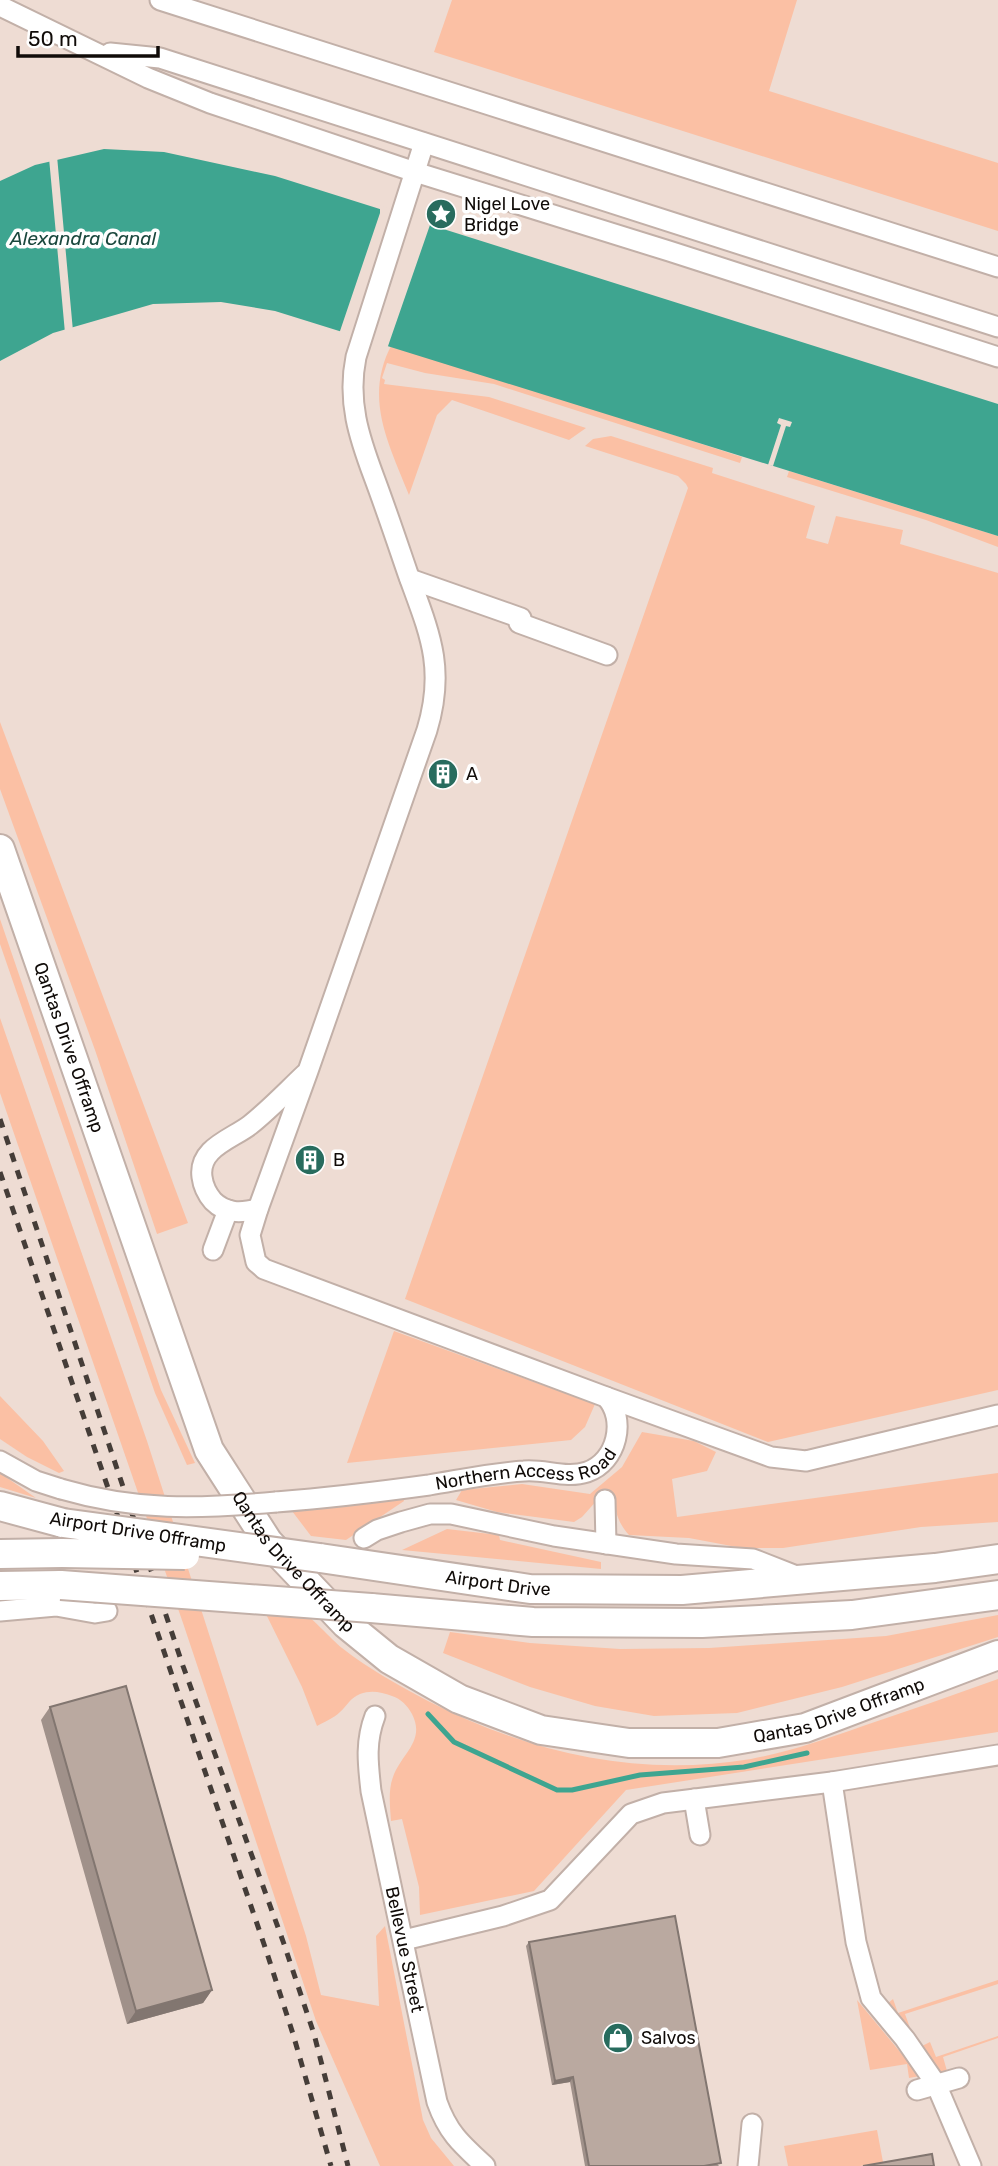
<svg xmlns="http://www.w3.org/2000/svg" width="998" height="2166" viewBox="0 0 998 2166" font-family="Rubik,sans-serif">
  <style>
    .green { fill: #fbc0a4 }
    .water { fill: #3ea590 }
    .pier { fill: #eedcd3 }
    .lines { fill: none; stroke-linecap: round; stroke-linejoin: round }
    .stream { stroke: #3ea590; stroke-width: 5 }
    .minor-casing { stroke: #c2b0a8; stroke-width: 23 }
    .highway-casing { stroke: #c2b0a8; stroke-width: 32 }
    .minor { stroke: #fff; stroke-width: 19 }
    .highway { stroke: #fff; stroke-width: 28 }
    .rail { stroke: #453d38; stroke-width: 5; stroke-dasharray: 9 9; stroke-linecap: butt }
    .minor-bridge-casing { stroke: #c2b0a8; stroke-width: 23; stroke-linecap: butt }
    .highway-bridge-casing { stroke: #c2b0a8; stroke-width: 32; stroke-linecap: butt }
    .minor-bridge { stroke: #fff; stroke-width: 19 }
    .highway-bridge { stroke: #fff; stroke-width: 28 }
    .wall { fill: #a0918a }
    .shaded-wall { fill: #827670 }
    .building { fill: #baa9a0; stroke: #827670; stroke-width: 2 }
    .labels { text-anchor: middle; stroke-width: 7; stroke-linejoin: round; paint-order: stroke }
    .poi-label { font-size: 18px; fill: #100b08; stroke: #fff; text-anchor: start }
    .street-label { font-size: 18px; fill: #100b08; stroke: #fff }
    .water-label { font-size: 19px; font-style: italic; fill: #1b483e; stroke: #fff }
  </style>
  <rect width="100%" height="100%" fill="#eedcd3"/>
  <path class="green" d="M452 0H797L769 91 998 163V231L434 52Z
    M392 344 742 457 740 463 494 384 425 373 387 363 382 378 385 380 384 384 489 397 586 428 569 440 452 400 437 415 409 495C389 444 363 398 392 344Z
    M611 436 713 468 712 473 815 506 806 538 828 544 836 516 903 530 900 544 998 573V1390L768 1442 405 1299 688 488 686 484 678 476 585 446 593 439Z
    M789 471 998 536V547L926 520 787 477Z
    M0 722 188 1223 157 1234 95 1050 0 789Z
    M0 919 161 1390 195 1463 187 1465 155 1393 0 944Z
    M0 1018 147 1441 306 1936 321 1995 379 2006 376 1936 385 1926 423 2120 431 2138 454 2166H380L316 2021 183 1623 0 1093Z
    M394 1331 595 1404 585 1427 571 1440 347 1463Z
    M0 1396 43 1441 64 1471 59 1473 27 1457 0 1439Z
    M642 1432 694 1441 716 1452 707 1471 672 1479 677 1517 998 1473V1522L921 1527 783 1548H742L689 1538 629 1535C617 1522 615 1509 612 1493L598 1495 599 1498 582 1517 574 1522 497 1512 456 1500 462 1490 522 1484 590 1494 622 1467Z
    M0 1473 36 1498 0 1487Z
    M403 1497 404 1501 346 1540 311 1536 292 1511Z
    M447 1529 499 1535 500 1540 601 1562V1569L402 1550Z
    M262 1606C274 1607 288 1606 299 1610 307 1612 333 1641 342 1648 369 1669 398 1685 428 1701 530 1753 636 1778 751 1759 789 1752 826 1739 863 1726 908 1711 953 1695 998 1679V1732L626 1790 534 1891 420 1915 419 1887 402 1819 391 1821C390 1807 388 1790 393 1777 401 1754 426 1741 412 1714 407 1705 401 1699 392 1696 381 1692 371 1690 360 1694 350 1698 347 1706 340 1712 334 1718 324 1722 317 1726L302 1687Z
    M998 1615V1637L842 1687 737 1713 654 1716 595 1706 530 1687 443 1653 450 1632 530 1643 620 1649 709 1648 886 1636Z
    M998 1980V1984L905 2014 910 2028 907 2029 887 2004 893 1999 898 2013Z
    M857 2000 920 2076 909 2078 907 2064 870 2070Z
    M998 2036V2038L943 2057 947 2071 941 2073 922 2046 930 2042 936 2057Z
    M877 2130 883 2162 860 2166H788L784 2146Z"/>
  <path class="water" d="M104 149 164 152 275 176 998 404V536L275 311 221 302 153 304 53 333 0 361V181L35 165Z"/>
  <path class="pier" d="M57 156 73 331 65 333 49 158Z
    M380 205 431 222 387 349 339 334 380 213Z
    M779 418 792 422 790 427 786 426 773 466 768 465 781 425 777 423Z"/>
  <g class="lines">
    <path class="stream" d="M428 1714 454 1742 557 1790H572L640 1775 744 1767 807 1753"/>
    <g class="minor-casing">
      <g id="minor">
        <path d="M160 0 998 267"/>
        <path d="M0 6 148 78 210 103 415 172 669 251 998 357"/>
        <path d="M110 53 160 58 998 327"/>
        <path d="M410 579 521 618"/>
        <path d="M519 623 607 655"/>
        <path d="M258 1209C241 1213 226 1214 213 1201 207 1194 203 1185 202 1177 198 1148 232 1139 250 1125 269 1110 287 1091 305 1074"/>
        <path d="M213 1250 228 1210"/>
        <path d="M606 1397 771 1457 806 1461 998 1415"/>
        <path d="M0 1461 36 1481 61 1489"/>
        <path d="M605 1500 606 1544"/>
        <path id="s1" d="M276 1502C327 1498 378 1492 429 1485 460 1480 492 1473 524 1471 545 1469 566 1479 587 1472 617 1462 627 1419 606 1397L264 1269 256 1262 250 1235 258 1209 308 1071 427 730C446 667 429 632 408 574 397 542 386 509 374 477 359 437 347 401 356 357L424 143"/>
        <path d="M364 1538 377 1530 401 1522 430 1514H451L554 1536 676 1554 753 1559 799 1577"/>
        <path d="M0 1611 56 1606 95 1613 107 1611"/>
        <path id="s2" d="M375 1716C365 1742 368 1764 371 1791L437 2102C448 2133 461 2144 485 2166"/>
        <path d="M832 1782 856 1942 871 1998 905 2039 936 2084 971 2166"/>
        <path d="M694 1799 700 1835"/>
        <path d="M404 1940 503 1916 550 1900 631 1814 663 1803 832 1782 998 1755"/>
        <path d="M917 2090 959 2078"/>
        <path d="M748 2166 752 2124"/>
      </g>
    </g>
    <g class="highway-casing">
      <g id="highway">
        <path id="s3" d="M0 849 209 1450 268 1542 346 1624 389 1659 459 1699 541 1730 629 1743H718L805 1728 998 1655"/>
        <path d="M0 1506 63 1523"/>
        <path d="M0 1554 62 1553"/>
        <path id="s4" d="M320 1558 530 1589 682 1590 935 1568 998 1559"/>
        <path d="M0 1586 61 1585"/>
        <path d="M371 1608 533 1622 702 1623 852 1615 998 1595"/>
      </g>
    </g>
    <use href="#minor" class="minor"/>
    <use href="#highway" class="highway"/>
    <path class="rail" d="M0 1119 183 1666 284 1944 314 2034 348 2166
      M0 1172 266 1950 293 2034 331 2166"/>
    <g class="minor-bridge-casing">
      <path id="minor-bridge" d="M61 1489C136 1511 198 1509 276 1502"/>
    </g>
    <g class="highway-bridge-casing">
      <path id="highway-bridge" d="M63 1523 320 1558
        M62 1553 185 1555
        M61 1585 371 1608"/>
    </g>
    <use href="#minor-bridge" class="minor-bridge"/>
    <use href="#highway-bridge" class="highway-bridge"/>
  </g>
  <path class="wall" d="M50 1707 212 1990 203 2003 127 2024 41 1720Z
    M529 1942 719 2166H585L570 2082 552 2085 526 1946Z"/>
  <path class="shaded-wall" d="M212 1990 203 2003 127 2024 136 2011Z
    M573 2077 570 2082 552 2085 555 2081Z"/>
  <path class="building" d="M126 1686 212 1990 136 2011 50 1707Z
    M675 1916 721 2163 704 2166H589L573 2077 555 2081 529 1942Z
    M932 2154 934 2166H863Z"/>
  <defs>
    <g id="sight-disc" transform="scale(1.575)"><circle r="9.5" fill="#286c5e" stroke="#fff"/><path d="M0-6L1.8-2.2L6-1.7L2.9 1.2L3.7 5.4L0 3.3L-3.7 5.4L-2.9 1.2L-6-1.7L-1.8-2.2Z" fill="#fff"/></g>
    <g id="building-disc" transform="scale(1.575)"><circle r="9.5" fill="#286c5e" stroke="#fff"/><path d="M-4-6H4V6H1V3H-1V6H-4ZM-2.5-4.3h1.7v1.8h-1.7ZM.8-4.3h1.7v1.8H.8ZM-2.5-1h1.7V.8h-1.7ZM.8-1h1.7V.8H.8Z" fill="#fff"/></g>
    <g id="shop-disc" transform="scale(1.575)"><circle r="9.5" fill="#286c5e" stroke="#fff"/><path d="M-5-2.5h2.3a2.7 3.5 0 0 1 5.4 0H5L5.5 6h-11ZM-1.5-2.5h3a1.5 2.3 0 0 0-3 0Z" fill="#fff"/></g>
  </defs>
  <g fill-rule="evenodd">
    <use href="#sight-disc" x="441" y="214"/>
    <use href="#building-disc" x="443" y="774"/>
    <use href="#building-disc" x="310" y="1160"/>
    <use href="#shop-disc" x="618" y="2038"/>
  </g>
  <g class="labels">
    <g class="poi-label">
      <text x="464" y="210">Nigel Love<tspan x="464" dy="21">Bridge</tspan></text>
      <text x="466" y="780">A</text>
      <text x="333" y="1166">B</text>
      <text x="641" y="2044">Salvos</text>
    </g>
    <g class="street-label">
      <text dy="6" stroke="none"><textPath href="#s3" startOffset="210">Qantas Drive Offramp</textPath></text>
      <text dy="6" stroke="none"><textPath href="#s1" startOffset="254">Northern Access Road</textPath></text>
      <text transform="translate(138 1532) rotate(9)" y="6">Airport Drive Offramp</text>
      <text dy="6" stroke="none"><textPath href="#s3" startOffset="777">Qantas Drive Offramp</textPath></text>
      <text dy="6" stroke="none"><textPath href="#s4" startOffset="180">Airport Drive</textPath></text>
      <text dy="6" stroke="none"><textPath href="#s3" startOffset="1386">Qantas Drive Offramp</textPath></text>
      <text dy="6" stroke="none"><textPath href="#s2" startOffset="238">Bellevue Street</textPath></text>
    </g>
    <g class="water-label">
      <text x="83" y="245">Alexandra Canal</text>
    </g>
  </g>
  <path d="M18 46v10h140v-10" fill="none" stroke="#100b08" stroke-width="3.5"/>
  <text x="28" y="46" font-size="21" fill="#100b08" stroke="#ffffff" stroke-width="5" paint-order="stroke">50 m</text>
</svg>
